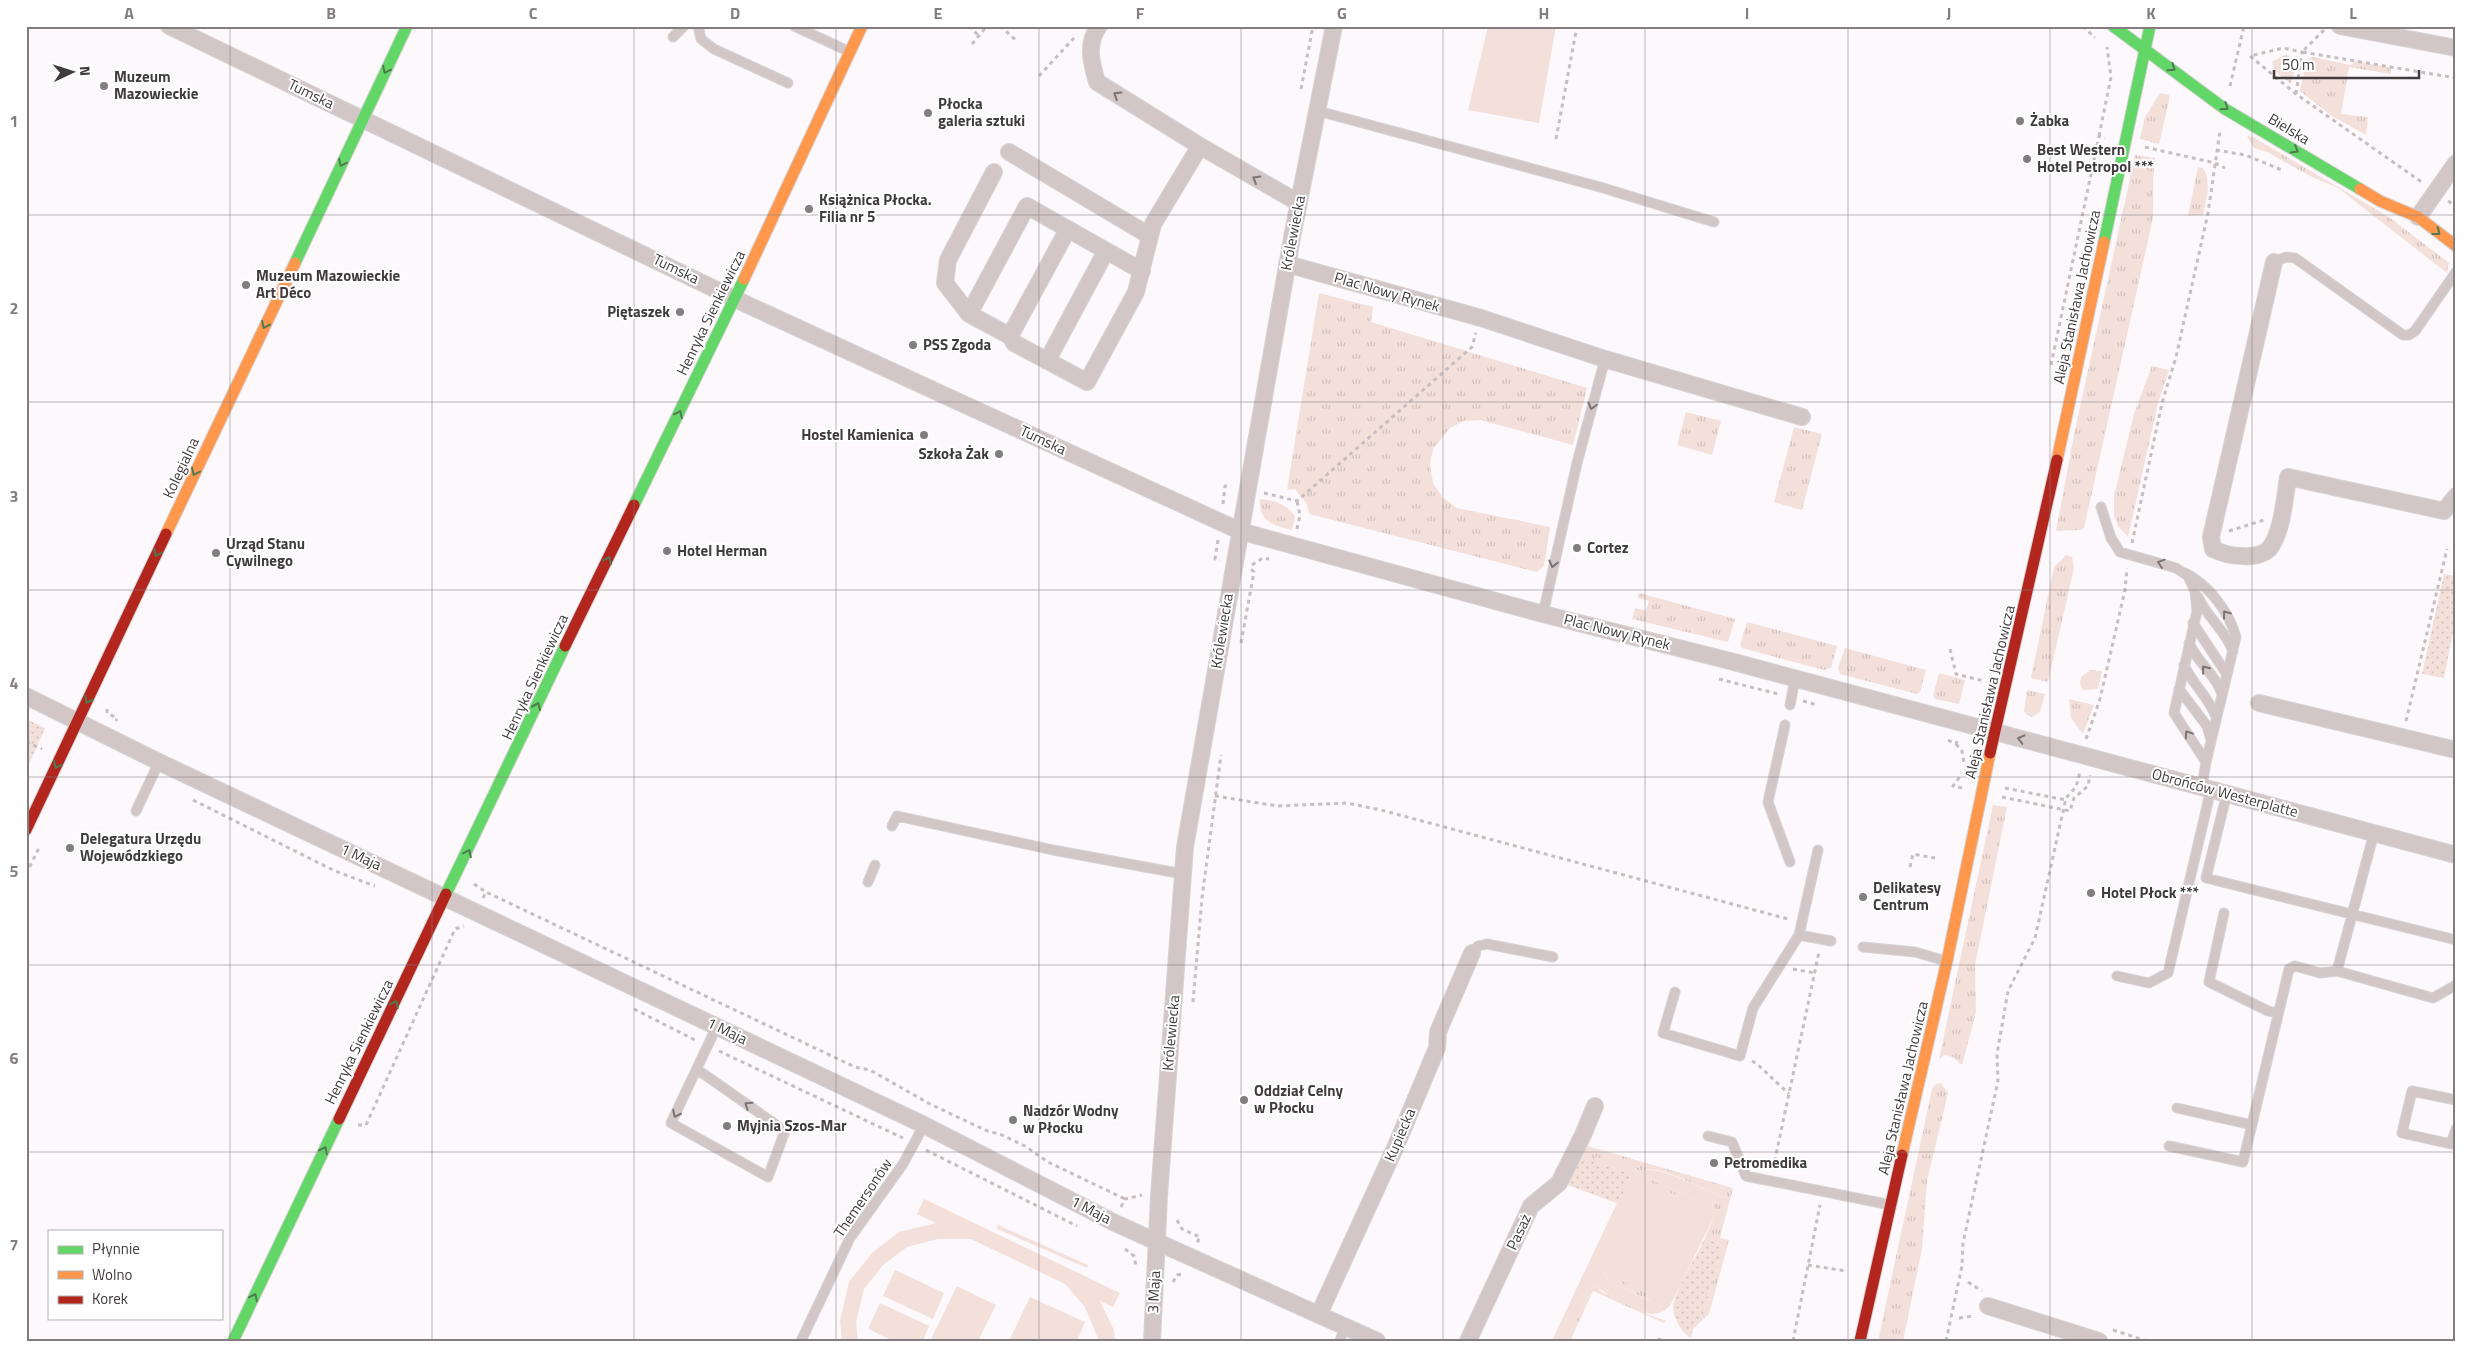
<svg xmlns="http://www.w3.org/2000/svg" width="2482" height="1367" viewBox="0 0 2482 1367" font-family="'Titillium Web',sans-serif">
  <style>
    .grass { fill: url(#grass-tufts) }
    .park { fill: url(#park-dots) }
    .garden { fill: #f3e0db; fill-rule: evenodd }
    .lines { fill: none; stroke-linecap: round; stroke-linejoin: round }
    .lane-casing { stroke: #d7d3d5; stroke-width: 11 }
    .street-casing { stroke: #d7d3d5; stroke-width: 18 }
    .fast-casing { stroke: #d7d3d5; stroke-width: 13 }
    .slow-casing { stroke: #d7d3d5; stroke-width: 13 }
    .jam-casing { stroke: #d7d3d5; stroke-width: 13 }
    .path { stroke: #c8bec0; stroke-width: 3; stroke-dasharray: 4 4; stroke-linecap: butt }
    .lane { stroke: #d3c6c7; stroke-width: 9 }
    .street { stroke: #d3c6c7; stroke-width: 16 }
    .fast { stroke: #63d668; stroke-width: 11 }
    .slow { stroke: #ff974d; stroke-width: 11 }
    .jam { stroke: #b3261e; stroke-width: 11 }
    .oneway { stroke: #4f794f }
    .oneway2 { stroke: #7b7375 }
    .grid { fill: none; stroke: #837d80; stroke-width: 1; stroke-opacity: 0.55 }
    .poi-dot { fill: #837d80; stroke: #fff; stroke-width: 2 }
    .labels { text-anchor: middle; stroke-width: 4; stroke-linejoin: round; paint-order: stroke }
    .poi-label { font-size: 15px; font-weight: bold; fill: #413b3e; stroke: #fff; text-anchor: start }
    .street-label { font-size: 15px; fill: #413b3e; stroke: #fff }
    .neatline { fill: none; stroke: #837d80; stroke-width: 2 }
    .grid-label { font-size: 16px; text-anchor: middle; font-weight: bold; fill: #837d80 }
  </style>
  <defs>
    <pattern id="grass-tufts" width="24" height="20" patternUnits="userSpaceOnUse" patternTransform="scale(1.25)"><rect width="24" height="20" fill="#f3e0db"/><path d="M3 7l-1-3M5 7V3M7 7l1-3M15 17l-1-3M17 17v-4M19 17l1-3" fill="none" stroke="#d2c1bd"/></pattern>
    <pattern id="park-dots" width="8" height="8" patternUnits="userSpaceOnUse" patternTransform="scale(1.25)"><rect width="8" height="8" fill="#f3e0db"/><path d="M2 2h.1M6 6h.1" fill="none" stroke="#d2c1bd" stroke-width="1.8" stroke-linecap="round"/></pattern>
  </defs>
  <rect width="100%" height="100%" fill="#fdf8fb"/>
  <path class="grass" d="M2285 55 2289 56 2295 69 2291 84 2275 71 2272 62Z
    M2312 57 2351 65 2356 61 2391 68V74L2349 67 2341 114 2368 117 2366 135 2332 116 2300 91 2306 62Z
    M2160 93 2169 95V101L2159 144 2140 139 2145 117Z
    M2247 136 2253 137 2389 217 2449 263 2447 273 2338 188 2310 176 2267 152 2254 148Z
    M2135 155 2155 158 2153 180V218L2084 528 2081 530 2056 531 2074 435Z
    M2198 167 2203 168C2212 182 2206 200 2203 215L2188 216Z
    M1319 293 1373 307 1371 322 1587 388 1573 445 1480 420 1464 421 1450 428 1433 449 1430 464 1433 483 1442 497 1457 508 1550 527 1544 566 1537 572 1309 514 1307 504 1295 489 1287 490Z
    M2152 366 2169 370 2158 403 2128 537 2118 526 2114 516V496L2134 414Z
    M1686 412 1721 421 1712 455 1677 445Z
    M1794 427 1822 434 1802 510 1774 502Z
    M1260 499C1276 501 1285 503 1295 516L1292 530C1273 525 1258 521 1260 499Z
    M2066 555 2072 557 2074 568 2048 682 2031 678 2054 567Z
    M1639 593 1735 619 1728 642 1632 619 1635 608 1646 611 1649 601 1638 598Z
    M1747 622 1837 646 1831 668 1824 670 1742 648 1740 645Z
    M1845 648 1926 670 1920 692 1917 694 1840 674 1838 668Z
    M2091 670 2102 671 2098 689 2083 690 2080 684 2081 677Z
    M1939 673 1965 680 1959 704 1935 699 1933 696Z
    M2027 690 2045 694 2040 712 2032 717 2027 715 2024 711Z
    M2069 699 2094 705 2083 734 2071 718Z
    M1993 805 2007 807 1975 965 1976 1012 1962 1065 1953 1057 1944 1055 1939 1059Z
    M1941 1083 1948 1093 1927 1181 1922 1249 1903 1341H1878L1932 1089 1936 1084Z
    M1584 1145 1733 1188 1720 1238 1729 1240 1709 1314 1701 1321 1722 1250 1720 1244 1705 1238 1714 1217 1712 1198H1726C1703 1191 1661 1163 1640 1171L1596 1158 1617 1203 1565 1184Z
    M1650 1179 1697 1200 1705 1209 1664 1295 1660 1300 1653 1302 1609 1282 1603 1270 1641 1186Z
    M1594 1284 1602 1292 1647 1314 1666 1321 1664 1323 1593 1291 1570 1341H1552L1555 1334 1567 1339Z"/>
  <path class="park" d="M2444 574 2456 576V617L2444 678 2422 674Z
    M26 719 45 728 26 771Z
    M1578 1158 1636 1174 1617 1203 1565 1184Z
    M1705 1238 1720 1244 1722 1250 1701 1321 1693 1329 1691 1338C1681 1332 1670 1314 1674 1301 1681 1280 1695 1259 1705 1238Z"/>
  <path class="garden" d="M1488 26H1556L1539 123 1468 110Z
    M1596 1157 1639 1171C1661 1164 1703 1191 1726 1198L1725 1202 1712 1199 1715 1207 1714 1217 1670 1306C1665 1310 1660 1314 1653 1314 1641 1314 1602 1293 1594 1284L1567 1340 1555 1334 1617 1203 1635 1174 1595 1163ZM1650 1179 1697 1200 1704 1209 1647 1181ZM1603 1271 1659 1300 1650 1301 1609 1282Z
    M924 1199 1120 1293 1113 1307 1100 1301 1114 1330 1115 1341H1099L1085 1307 1065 1284 971 1239H938L907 1247 883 1265 864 1289 856 1322 858 1341H842L840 1321 849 1282 872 1253 899 1232 936 1223 917 1214Z
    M998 1225 1088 1265 1087 1268 997 1229Z
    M895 1270 944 1293 933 1319 883 1296Z
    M957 1286 996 1305 978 1341H930Z
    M1030 1297 1085 1322 1077 1341H1009Z
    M880 1303 929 1326 923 1341H893L868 1329Z"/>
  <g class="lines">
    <g class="lane-casing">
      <path id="lane" d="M698 26 701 39 714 49 788 83
        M794 26 848 51
        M673 37 684 26
        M1318 111 1600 187 1714 222
        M2274 262 2286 257 2295 258 2403 335H2409L2415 331 2456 272
        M2101 507 2111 538 2120 552 2176 568 2188 576 2195 591 2197 611 2174 713 2206 762 2202 787
        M2185 573C2209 585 2229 612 2236 637L2206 762
        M2198 597C2207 617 2225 630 2233 651
        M1543 614 1577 463 1605 359
        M2193 623 2226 673
        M2189 643C2197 662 2216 675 2222 694
        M2184 665C2192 684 2209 697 2216 717
        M2179 689 2207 726 2211 740
        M1790 705 1795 679
        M1785 725 1768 802 1790 862
        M2227 793 2206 878 2456 940
        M136 811 159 762
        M892 826 897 816 1053 850 1183 874
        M1818 850 1799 935 1831 941
        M868 882 875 865
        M2224 913 2209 982 2268 1011 2277 1013
        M1863 947 1915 952 1946 961
        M1472 953 1478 946 1487 944 1553 957
        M2337 971 2374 833
        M2117 976 2149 983 2168 973 2211 789
        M1675 992 1663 1033 1740 1056 1753 1008 1799 935
        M698 1070 785 1131 768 1177 671 1123 717 1026
        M2456 1100 2412 1091 2402 1133 2451 1144 2456 1129
        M2177 1108 2252 1125
        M1708 1136 1732 1142 1746 1176 1891 1205
        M2169 1146 2243 1162 2289 969 2295 966 2320 973 2337 971 2433 998 2456 985
        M801 1341 850 1238 903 1164 924 1125
        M1340 1341 1345 1326"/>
    </g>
    <g class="street-casing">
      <path id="street" d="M169 26 750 306 1240 531 1543 614 1730 661 2456 855
        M1099 26C1086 44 1091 62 1097 82L1200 146 1299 203
        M2340 26 2456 48
        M1009 152 1150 236 1153 224 1200 146
        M994 172 948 260 945 283 969 314 1010 336 1014 343 1087 382 1136 292 1150 236
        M2418 217 2456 163
        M2274 262 2211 537 2213 549C2223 554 2231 556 2243 556 2251 557 2263 555 2269 549 2282 534 2285 497 2288 477L2444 511 2456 496
        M1287 264 1481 318 1605 359 1802 417
        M969 314 1027 206 1142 271
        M1010 336 1068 229
        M1047 361 1106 251
        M26 696 159 762 924 1125 1115 1223 1377 1341
        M2259 703 2456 750
        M1988 1306 2099 1341
        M1319 1314 1395 1148 1437 1048 1438 1032 1472 953
        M1152 1341 1159 1196 1185 847 1293 232 1334 26
        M1468 1341 1531 1206 1559 1183 1583 1135 1595 1106"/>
    </g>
    <g class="fast-casing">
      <path id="fast" d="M2113 26 2225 109 2360 189
        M2104 242 2150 26
        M295 263 407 26
        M634 505 744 279
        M446 894 565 646
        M233 1341 339 1119"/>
    </g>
    <g class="slow-casing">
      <path id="slow" d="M2360 189 2380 201 2418 217 2456 246
        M744 279 862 26
        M2057 460 2104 242
        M166 534 295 263
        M1902 1155 1947 961 1990 753"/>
    </g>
    <g class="jam-casing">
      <path id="jam" d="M565 646 634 505
        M1990 753 2057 460
        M26 830 166 534
        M339 1119 446 894
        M1860 1341 1902 1155"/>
    </g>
    <path class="path" d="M969 26 979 36
      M1000 26 1018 42
      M2083 26 2095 38
      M2324 30 2302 52 2456 78
      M972 44 987 26
      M1039 76 1074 38
      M2230 86 2244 26
      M1301 89 1313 26
      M2296 94 2302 52 2283 48 2250 56 2296 94 2423 183
      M2099 136 2111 77 2107 47
      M1556 139 1577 26
      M2145 147 2215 163 2225 168
      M2216 150 2245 155 2282 170
      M2448 201 2456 206
      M2051 365 2099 136 2105 138
      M1264 493 1297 501 1472 347 1476 333
      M1223 504 1225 486 1231 487
      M1297 529 1300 515 1297 501
      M2229 531 2264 520
      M1218 540 1215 559 1220 560
      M2132 543 2162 403 2176 357 2208 213 2220 131
      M1252 565 1263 558 1269 559
      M1241 643 1254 572 1251 569
      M1950 649 1956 674 1984 681
      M1719 679 1778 694
      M1803 701 1817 705
      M107 709V713L117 718 116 721
      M2406 721 2447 549
      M2086 739 2100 699 2125 590 2127 568
      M1948 740 1956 744 1958 739
      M26 742 42 749
      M1956 744 1962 751 1964 763
      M1962 788 1953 786 1962 774
      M2005 788 2066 800
      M1215 796 1278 806 1347 803 1381 810 1788 919
      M2002 797 2070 811 2074 798 2088 786 2090 775
      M193 800 335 871 375 886
      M1910 867 1913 854 1935 858
      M26 874 39 848
      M474 884 486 892
      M483 898 486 892 855 1067 870 1070 930 1104 985 1130 1002 1135 1025 1146 1048 1162 1125 1199
      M1793 969 1815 973
      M1193 1002 1202 898 1221 755
      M634 1009 695 1040
      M719 1051 903 1138
      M1752 1061 1757 1064 1789 1094
      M358 1125H366L455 929 464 926
      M926 1150 1077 1226
      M1773 1169 1819 952
      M1121 1207 1125 1199 1142 1195
      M1177 1220 1182 1229 1200 1237 1197 1243
      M1125 1249 1134 1256 1136 1266
      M1808 1265 1846 1271
      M1173 1282 1177 1275 1182 1274
      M1968 1282 1982 1291
      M1959 1318 1973 1316
      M2113 1330 2147 1341
      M1658 1339 1663 1341
      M1793 1341 1820 1205
      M1946 1341 1962 1266 1963 1243 1998 1081 1997 1054 2008 991 2035 938 2066 798 2076 787 2080 772"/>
    <use href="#lane" class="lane"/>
    <use href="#street" class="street"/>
    <use href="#fast" class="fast"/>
    <use href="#slow" class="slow"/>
    <use href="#jam" class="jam"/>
  </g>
  <defs><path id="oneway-chevron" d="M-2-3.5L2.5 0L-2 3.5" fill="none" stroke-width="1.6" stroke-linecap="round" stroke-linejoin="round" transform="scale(1.25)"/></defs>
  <g class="oneway">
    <use href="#oneway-chevron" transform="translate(2172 68) rotate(35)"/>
    <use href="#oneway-chevron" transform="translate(386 70) rotate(116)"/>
    <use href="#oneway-chevron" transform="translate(2225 107) rotate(34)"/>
    <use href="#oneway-chevron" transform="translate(2295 150) rotate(31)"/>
    <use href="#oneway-chevron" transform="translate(342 163) rotate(115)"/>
    <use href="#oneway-chevron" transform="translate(2437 232) rotate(37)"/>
    <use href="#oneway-chevron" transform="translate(265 325) rotate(115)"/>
    <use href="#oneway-chevron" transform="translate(679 414) rotate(-64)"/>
    <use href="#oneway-chevron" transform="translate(195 472) rotate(115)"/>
    <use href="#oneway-chevron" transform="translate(157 553) rotate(115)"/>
    <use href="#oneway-chevron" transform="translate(608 560) rotate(-64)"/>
    <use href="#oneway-chevron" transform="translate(88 700) rotate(116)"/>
    <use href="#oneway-chevron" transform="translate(537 706) rotate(-66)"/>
    <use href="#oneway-chevron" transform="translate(57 765) rotate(115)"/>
    <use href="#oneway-chevron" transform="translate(468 853) rotate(-64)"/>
    <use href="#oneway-chevron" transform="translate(395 1004) rotate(-64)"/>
    <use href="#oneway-chevron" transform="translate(324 1150) rotate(-64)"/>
    <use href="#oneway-chevron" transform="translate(254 1297) rotate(-64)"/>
  </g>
  <g class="oneway2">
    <use href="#oneway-chevron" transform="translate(1117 95) rotate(-148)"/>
    <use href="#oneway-chevron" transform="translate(1256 179) rotate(-150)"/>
    <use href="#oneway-chevron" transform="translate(1592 406) rotate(105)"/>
    <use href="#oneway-chevron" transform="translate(2161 563) rotate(-161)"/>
    <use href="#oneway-chevron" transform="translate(1553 564) rotate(104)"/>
    <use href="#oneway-chevron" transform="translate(2226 614) rotate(-127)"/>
    <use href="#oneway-chevron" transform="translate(2205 669) rotate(-129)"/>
    <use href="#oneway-chevron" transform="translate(2188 734) rotate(-124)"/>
    <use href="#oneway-chevron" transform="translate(2021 739) rotate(-166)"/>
    <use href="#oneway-chevron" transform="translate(748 1105) rotate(-145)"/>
    <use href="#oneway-chevron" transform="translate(676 1114) rotate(117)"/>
  </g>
  <path class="grid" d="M230 26V1341M432 26V1341M634 26V1341M836 26V1341M1039 26V1341M1241 26V1341M1443 26V1341M1645 26V1341M1848 26V1341M2050 26V1341M2252 26V1341M26 215H2456M26 402H2456M26 590H2456M26 777H2456M26 965H2456M26 1152H2456"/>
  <g class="poi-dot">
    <circle cx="104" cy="86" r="5"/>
    <circle cx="928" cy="113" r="5"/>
    <circle cx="2020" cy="121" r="5"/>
    <circle cx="2027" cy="159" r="5"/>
    <circle cx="809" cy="209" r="5"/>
    <circle cx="246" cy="285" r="5"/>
    <circle cx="680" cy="312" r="5"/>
    <circle cx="913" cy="345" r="5"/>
    <circle cx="924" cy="435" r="5"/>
    <circle cx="999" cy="454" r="5"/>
    <circle cx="1577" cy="548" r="5"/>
    <circle cx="667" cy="551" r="5"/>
    <circle cx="216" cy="553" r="5"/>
    <circle cx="70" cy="848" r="5"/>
    <circle cx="2091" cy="893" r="5"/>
    <circle cx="1863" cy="897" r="5"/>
    <circle cx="1244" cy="1100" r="5"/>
    <circle cx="1013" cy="1120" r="5"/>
    <circle cx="727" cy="1126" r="5"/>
    <circle cx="1714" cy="1163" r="5"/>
  </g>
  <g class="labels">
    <g class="poi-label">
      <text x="114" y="82">Muzeum<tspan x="114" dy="17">Mazowieckie</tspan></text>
      <text x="938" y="109">Płocka<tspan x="938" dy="17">galeria sztuki</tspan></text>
      <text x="2030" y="126">Żabka</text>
      <text x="2037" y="155">Best Western<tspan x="2037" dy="17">Hotel Petropol ***</tspan></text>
      <text x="819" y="205">Książnica Płocka.<tspan x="819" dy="17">Filia nr 5</tspan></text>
      <text x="256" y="281">Muzeum Mazowieckie<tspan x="256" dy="17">Art Déco</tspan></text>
      <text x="670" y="317" text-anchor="end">Piętaszek</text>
      <text x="923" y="350">PSS Zgoda</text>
      <text x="914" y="440" text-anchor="end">Hostel Kamienica</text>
      <text x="989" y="459" text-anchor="end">Szkoła Żak</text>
      <text x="226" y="549">Urząd Stanu<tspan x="226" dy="17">Cywilnego</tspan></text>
      <text x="1587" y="553">Cortez</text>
      <text x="677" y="556">Hotel Herman</text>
      <text x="80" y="844">Delegatura Urzędu<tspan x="80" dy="17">Wojewódzkiego</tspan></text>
      <text x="1873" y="893">Delikatesy<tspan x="1873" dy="17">Centrum</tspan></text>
      <text x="2101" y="898">Hotel Płock ***</text>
      <text x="1254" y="1096">Oddział Celny<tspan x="1254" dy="17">w Płocku</tspan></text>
      <text x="1023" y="1116">Nadzór Wodny<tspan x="1023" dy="17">w Płocku</tspan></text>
      <text x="737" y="1131">Myjnia Szos-Mar</text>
      <text x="1724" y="1168">Petromedika</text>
    </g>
    <g class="street-label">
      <text transform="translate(311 94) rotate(26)" y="5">Tumska</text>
      <text transform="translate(2289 129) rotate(31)" y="5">Bielska</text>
      <text transform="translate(1293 233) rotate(-79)" y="5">Królewiecka</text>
      <text transform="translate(676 269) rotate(26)" y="5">Tumska</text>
      <text transform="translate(1387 292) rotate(16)" y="5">Plac Nowy Rynek</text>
      <text transform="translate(2077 297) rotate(-78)" y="5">Aleja Stanisława Jachowicza</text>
      <text transform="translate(711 313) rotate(-64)" y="5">Henryka Sienkiewicza</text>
      <text transform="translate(1043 440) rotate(25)" y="5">Tumska</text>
      <text transform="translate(181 468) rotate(-65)" y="5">Kolegialna</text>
      <text transform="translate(1222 631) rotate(-81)" y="5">Królewiecka</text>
      <text transform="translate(1617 632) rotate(14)" y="5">Plac Nowy Rynek</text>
      <text transform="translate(535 677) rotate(-65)" y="5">Henryka Sienkiewicza</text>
      <text transform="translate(1990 692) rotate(-77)" y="5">Aleja Stanisława Jachowicza</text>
      <text transform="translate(2225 793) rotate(15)" y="5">Obrońców Westerplatte</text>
      <text transform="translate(361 857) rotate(25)" y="5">1 Maja</text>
      <text transform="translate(727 1031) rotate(26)" y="5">1 Maja</text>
      <text transform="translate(1171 1033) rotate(-85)" y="5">Królewiecka</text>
      <text transform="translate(359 1042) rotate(-64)" y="5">Henryka Sienkiewicza</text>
      <text transform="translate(1903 1088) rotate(-77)" y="5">Aleja Stanisława Jachowicza</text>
      <text transform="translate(1400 1135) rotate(-67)" y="5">Kupiecka</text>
      <text transform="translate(863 1198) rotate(-56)" y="5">Themersonów</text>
      <text transform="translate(1091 1210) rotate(27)" y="5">1 Maja</text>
      <text transform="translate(1519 1232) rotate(-65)" y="5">Pasaż</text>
      <text transform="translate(1154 1292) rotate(-87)" y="5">3 Maja</text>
    </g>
  </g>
  <rect width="2482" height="1367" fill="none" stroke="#ffffff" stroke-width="55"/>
  <rect x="48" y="1230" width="175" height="90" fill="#ffffff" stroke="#b3b1b2"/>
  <rect x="58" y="1246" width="25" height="8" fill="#63d668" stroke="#b3b1b2"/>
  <text x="92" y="1254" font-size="15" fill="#413b3e">Płynnie</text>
  <rect x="58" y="1271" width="25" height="8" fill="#ff974d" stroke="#b3b1b2"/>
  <text x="92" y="1280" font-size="15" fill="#413b3e">Wolno</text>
  <rect x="58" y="1296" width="25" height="8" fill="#b3261e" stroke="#b3b1b2"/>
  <text x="92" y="1304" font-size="15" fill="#413b3e">Korek</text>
  <g transform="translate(72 72) rotate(86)" stroke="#ffffff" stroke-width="4" paint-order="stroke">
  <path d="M0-4L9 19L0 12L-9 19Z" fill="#413b3e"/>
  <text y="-8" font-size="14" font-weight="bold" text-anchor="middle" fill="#413b3e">N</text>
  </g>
  <path d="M2274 70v8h145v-8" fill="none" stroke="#413b3e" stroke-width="2.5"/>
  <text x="2282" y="70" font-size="15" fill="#413b3e" stroke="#ffffff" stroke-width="4" paint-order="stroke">50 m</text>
  <rect x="28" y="28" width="2426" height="1312" class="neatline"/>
  <g class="grid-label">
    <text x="129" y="19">A</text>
    <text x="331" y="19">B</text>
    <text x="533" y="19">C</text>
    <text x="735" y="19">D</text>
    <text x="938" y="19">E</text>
    <text x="1140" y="19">F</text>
    <text x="1342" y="19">G</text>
    <text x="1544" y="19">H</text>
    <text x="1747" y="19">I</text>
    <text x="1949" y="19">J</text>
    <text x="2151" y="19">K</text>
    <text x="2353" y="19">L</text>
    <text x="14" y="127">1</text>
    <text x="14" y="314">2</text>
    <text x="14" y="502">3</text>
    <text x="14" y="689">4</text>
    <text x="14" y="877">5</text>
    <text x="14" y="1064">6</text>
    <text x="14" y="1251">7</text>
  </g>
</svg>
